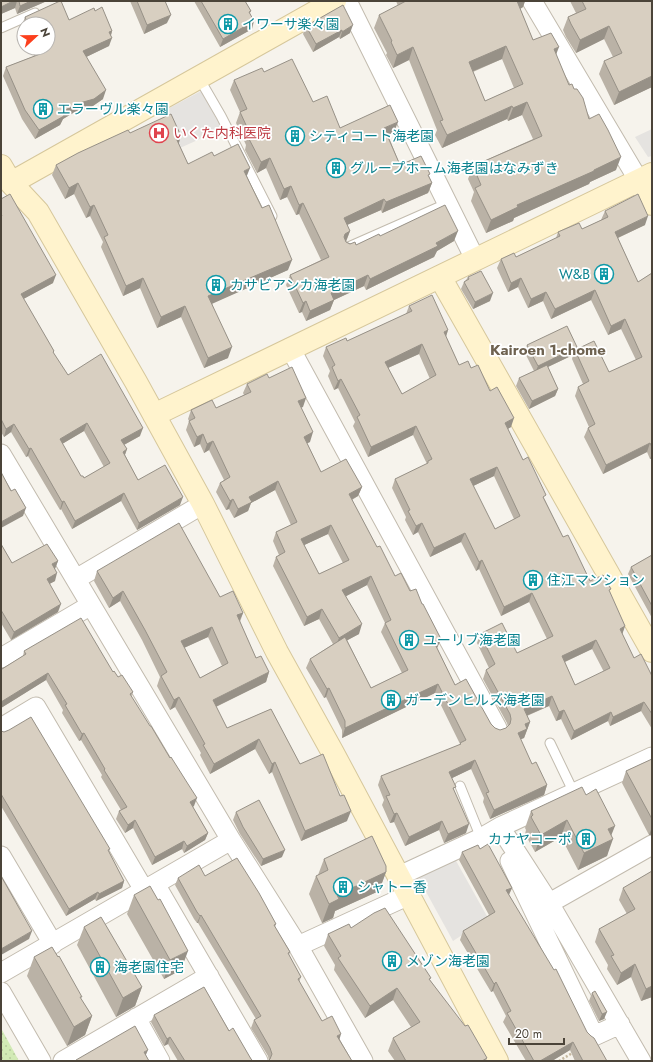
<svg xmlns="http://www.w3.org/2000/svg" width="653" height="1062" viewBox="0 0 653 1062" font-family="Jost,'Noto Sans JP',sans-serif">
  <style>
    .park { fill: url(#park-dots) }
    .parking { fill: #e5e3e0 }
    .lines { fill: none; stroke-linecap: round; stroke-linejoin: round }
    .lane-casing { stroke: #c2bbae; stroke-width: 11 }
    .street-casing { stroke: #c2bbae; stroke-width: 21 }
    .secondary-casing { stroke: #d6c79b; stroke-width: 24 }
    .path { stroke: #c4b79f; stroke-width: 2.5; stroke-dasharray: 2 2; stroke-linecap: butt }
    .lane { stroke: #fff; stroke-width: 9 }
    .street { stroke: #fff; stroke-width: 19 }
    .secondary { stroke: #fff3cd; stroke-width: 22 }
    .wall { fill: #bab2a6; fill-rule: evenodd }
    .shaded-wall { fill: #979187 }
    .building { fill: #d8cfc1; stroke: #979187; fill-rule: evenodd }
    .labels { text-anchor: middle; stroke-width: 3.5; stroke-linejoin: round; paint-order: stroke }
    .culture-label { font-size: 14px; fill: #0d838f; stroke: #fff; text-anchor: start }
    .health-label { font-size: 14px; fill: #be3a42; stroke: #fff; text-anchor: start }
    .neighbourhood-label { font-size: 15px; font-weight: bold; fill: #6e6250; stroke: #fff }
  </style>
  <defs>
    <pattern id="park-dots" width="8" height="8" patternUnits="userSpaceOnUse"><rect width="8" height="8" fill="#d2eab5"/><path d="M2 2h.1M6 6h.1" fill="none" stroke="#b6ca9c" stroke-width="1.8" stroke-linecap="round"/></pattern>
  </defs>
  <rect width="100%" height="100%" fill="#f6f3ec"/>
  <path class="park" d="M1 1028 19 1061H1Z"/>
  <path class="parking" d="M201 91 222 129 180 148 164 111Z
    M652 129V156L648 157 635 137Z
    M455 859 488 918 453 941 419 879 425 873Z"/>
  <g class="lines">
    <g class="lane-casing">
      <path id="lane" d="M1 28 35 13
        M199 78 221 116 272 216
        M346 248 448 203
        M550 743 574 793
        M460 786 481 838"/>
    </g>
    <g class="street-casing">
      <path id="street" d="M347 1 475 259
        M532 1 639 181
        M290 348 497 728
        M1 454 231 840 298 946 363 1061
        M76 579 203 504
        M1 658 91 605
        M1 728 36 707 144 890
        M500 827 549 903 641 1061
        M1 856 53 944
        M510 861 594 1036 620 1024
        M399 876 481 838 500 827 652 757
        M155 884 258 1061
        M539 909 652 845
        M298 946 409 895
        M1 973 231 840
        M1 992 41 1061
        M136 1018 160 1061
        M63 1061 209 976"/>
    </g>
    <g class="secondary-casing">
      <path id="secondary" d="M1 166 11 183 38 212 136 382 203 504 277 652 333 753 497 1061
        M639 181 652 204
        M11 183 335 1
        M440 277 652 651
        M154 415 652 174"/>
    </g>
    <path class="path" d="M559 1061 574 1052"/>
    <use href="#lane" class="lane"/>
    <use href="#street" class="street"/>
    <use href="#secondary" class="secondary"/>
  </g>
  <path class="wall" d="M1 1H47L17 14 15 8 1 14Z
    M130 1H165L167 23 144 34Z
    M194 1H245L251 11 250 13 252 29 220 47Z
    M396 1H525L523 7 520 9 533 40 556 55 569 85 589 119 616 170 590 182 589 184 514 218 513 221 486 233 471 201 474 192 468 179 473 166 533 139 522 115 508 121 507 119 442 148 435 135 437 130 409 60 393 68 386 55 387 53 374 28 379 15 398 6ZM502 59 514 88 485 101 473 72Z
    M570 1H652V87L614 105 599 74 604 61 613 57 604 39 576 53 566 37 563 30 568 17 576 13Z
    M343 5 350 33 340 39 339 37 313 52 303 34 306 26Z
    M95 11 112 31 111 35 109 46 86 57 103 99 90 108 73 113 63 119 60 125 35 139 22 119 3 76 6 67 34 56 31 48H48V24H24V31L22 25 25 17 69 20Z
    M264 72 313 102 340 128 394 132 388 135 400 165 429 176 432 183 428 193 382 213 381 210 347 225 350 231 346 242 356 245 380 236 454 241 437 251 434 257 366 290 364 286 334 300 330 310 306 321 302 312 299 313 286 285 290 275 321 260 299 214 296 215 287 197 280 200 266 168 257 173 245 150 246 145 236 123 240 112 230 90 234 80Z
    M130 133 179 144 188 164 214 156 247 176 288 270 212 303 228 358 204 368 181 317 157 328 140 288 123 296 101 247 103 242 90 216 86 218 74 194 65 199 52 175 56 165Z
    M1 199 53 283 23 299 54 351 53 353 68 375 140 436 124 445 127 449 125 455 138 480 180 505 137 530 121 501 72 529 61 509 60 510 28 456 26 457 11 432 4 437 1 432ZM84 431 104 467 84 478 81 476 62 444Z
    M605 211 645 225 618 238 638 282 652 273V458L650 459 647 452 603 474 584 437 588 428 589 427 575 396 578 387 583 384 572 359 573 355 548 367 558 389 555 396 529 409 516 386 519 378 534 371 525 353 527 345 576 350 609 372 636 360 621 329 608 335 591 300 551 319 543 301 528 308 518 287 508 292 497 268 501 259 516 257 556 238 558 232 582 229 601 220Z
    M468 277 490 301 473 309 461 289 464 282 466 280Z
    M409 306 448 330 446 337 459 365 471 368 490 391 511 427 508 429 523 460 545 500 563 537 590 581 610 593 625 626 622 634 634 658 652 676V729L641 711 610 726 608 721 571 740 561 719 556 721 549 706 527 716 530 722 524 738 520 739 532 764 547 785 544 795 490 819 483 802 484 798 471 769 452 778 454 790 466 833 444 843 439 830 405 846 394 822 390 823 382 805 384 800 378 785 381 776 459 745 460 744 435 693 342 738V730L326 697 324 698 306 668 310 659 333 644 319 619 304 626 273 566 276 557 279 555 273 541 276 532 291 525 275 490 251 503 248 511 234 518 229 509 226 510 216 492 220 483 224 480 209 450 204 453 200 444 194 447 186 430 189 421 188 419 191 410 216 408 244 395 243 393 247 384 269 378 303 407H301L310 442 307 443 321 472 362 487 358 496 352 500 377 547 395 576 410 591 422 604 441 639 437 648 455 685 495 728 500 730 506 728 508 727 507 723 483 679 486 670 489 668 477 643 480 634 517 653 547 639 529 602 501 616 479 569 476 571 461 542 430 557 418 532 413 535 405 520 406 517 392 488 395 479 427 464 413 435 368 457 353 426 355 422 338 388 334 390 328 376 330 371 323 356 326 347 347 341 406 314ZM419 354 430 379 402 394 388 368ZM494 476 514 519 495 529 473 486ZM328 534 343 563 319 574 304 545ZM367 585 385 623 381 632 402 673 371 688 347 640 359 634 346 596ZM592 649 604 672 575 685 565 662Z
    M1 544 12 563 58 561 55 568V581L49 584 58 612 11 640 1 623Z
    M652 555V618L628 574 631 567Z
    M97 571 220 597 243 613 240 622 256 658 269 672 266 682 216 707 227 728 271 709 300 764 347 821 301 841 272 772 269 774 255 749 210 774 200 755 201 753 175 707 170 710 157 686 160 677 142 640 120 601 109 608 94 581ZM208 637 222 666 200 678 184 648Z
    M24 651 113 672 133 692 131 697 194 806 193 807 208 833 205 840 184 853 182 849 152 865 133 828 125 833 116 819 119 811 121 810 101 777 102 775 81 740 79 741 62 713 63 710 46 680 1 708V668L2 669 23 656Z
    M1 731 109 852 124 881 122 888 96 901 95 899 66 916 1 806Z
    M652 759V835H649L622 783 626 771Z
    M586 795 611 836 607 856 578 870 561 837 535 852 525 834 526 830 525 828 531 811Z
    M236 812 282 857 261 866 240 834 233 820Z
    M480 849 512 888 509 895 587 1032 607 1061H575L570 1050 552 1061H526L503 1022 506 1016 493 991 491 992 460 940 463 931 489 915 459 860 462 852Z
    M324 859 386 872 379 891 335 911 333 918 322 923 309 894 316 876 318 875Z
    M652 871V997L641 1001 631 977 617 985 607 969 608 965 595 942 599 929 627 914 619 900 623 888Z
    M205 876 276 924 275 927 290 952 289 955 301 977 299 982 322 1021 339 1040 269 1061 268 1056 251 1028 254 1020 256 1019 198 923H197L194 919 175 885 178 878Z
    M134 895 181 970 164 979 127 914Z
    M84 927 142 987 135 1006 116 1017 77 945Z
    M351 928 430 980 487 1058 486 1061H395L388 1051 393 1038 411 1027 393 1000 365 1018 334 970 335 965 324 946 328 934Z
    M34 957 81 999 92 1016 85 1035 67 1046 27 976Z
    M595 991 604 1019 599 1021 589 1001 592 993Z
    M154 1015 229 1031 253 1061H178L168 1044 164 1046 151 1022Z"/>
  <path class="shaded-wall" d="M13 1H17L15 8 1 14V7Z
    M31 1H47L17 14 20 6Z
    M516 1H525L523 7 512 14Z
    M171 15 167 23 144 34 147 25Z
    M254 21 252 29 220 47 223 39Z
    M353 25 350 33 340 39 342 32Z
    M609 26 604 39 576 53 580 40Z
    M342 30 339 37 313 52 316 44Z
    M112 31 110 39 112 38 109 46 80 60 83 51 109 32Z
    M506 46 502 59 464 75 469 62Z
    M413 47 409 60 393 68 397 55Z
    M559 47 554 60V49Z
    M652 76V87L614 105 619 92Z
    M106 90 103 99 90 108 73 113 63 119 60 125 35 139 39 130 62 112 76 104Z
    M527 102 522 115 508 121 513 108Z
    M512 106 507 119 442 148 447 135Z
    M398 122 394 132 381 138 384 128Z
    M181 136 178 146 176 138Z
    M621 157 616 170 590 182 589 184 514 218 513 221 486 233 491 220 517 205Z
    M270 158 266 168 257 173 261 162Z
    M250 168 246 178 244 171Z
    M78 183 74 194 65 199 69 188Z
    M432 183 428 193 382 213 386 202Z
    M291 186 287 197 280 200 284 189Z
    M384 199 381 210 340 228 344 218Z
    M303 203 299 214 296 215 299 205Z
    M94 205 90 216 86 218 90 207Z
    M648 216 645 225 611 241 615 232Z
    M350 231 346 241 341 244 345 234Z
    M458 231 454 241 437 251 434 257 366 290 370 279Z
    M292 260 288 270 205 307 208 296Z
    M56 275 53 283 18 302 21 294Z
    M368 275 364 286 334 300 330 310 306 321 310 311 331 293Z
    M143 278 140 288 123 296 126 286Z
    M521 278 518 287 508 292 511 283Z
    M595 290 591 300 551 319 555 309Z
    M546 292 543 301 528 308 531 299Z
    M493 293 490 301 473 309 475 302Z
    M306 301 302 312 299 313 303 303Z
    M185 306 181 317 157 328 161 317Z
    M625 319 621 329 608 335 611 326Z
    M448 330 445 339 444 332Z
    M422 344 419 354 381 371 385 362Z
    M232 347 228 358 204 368 208 358Z
    M577 347 573 355 535 373 538 366Z
    M341 379 338 388 334 390 338 381Z
    M558 389 555 396 529 409 532 401Z
    M306 398 303 407 295 410 298 401Z
    M514 418 511 427 502 432 505 423Z
    M87 423 84 431 57 447 60 439Z
    M14 424 11 432 4 437 6 429Z
    M416 426 413 435 368 457 371 447Z
    M143 428 140 436 118 448 121 440Z
    M313 432 310 442 301 446 304 437Z
    M203 434 200 444 194 447 197 437Z
    M213 441 209 450 204 453 207 444Z
    M650 443 647 452 603 474 606 465Z
    M31 448 28 456 26 457 29 449Z
    M127 449 124 457 123 452Z
    M652 453V458L650 459Z
    M497 467 494 476 467 489 470 479Z
    M278 481 275 490 251 503 248 511 234 518 238 509 249 497Z
    M362 487 358 496 345 503 349 494Z
    M124 493 121 501 72 529 75 521Z
    M183 497 180 505 137 530 139 523Z
    M233 499 229 509 226 510 230 501Z
    M64 501 61 509 60 510 62 502Z
    M26 508 23 516 1 528V522Z
    M422 523 418 532 413 535 416 526Z
    M331 525 328 534 298 548 301 539Z
    M465 533 461 542 430 557 434 548Z
    M482 560 479 569 476 571 479 562Z
    M58 561 55 569 52 564Z
    M57 573 55 581 44 587 47 579Z
    M371 576 367 585 339 600 342 590Z
    M123 591 120 601 109 608 113 598Z
    M532 593 529 602 501 616 504 607Z
    M61 604 58 612 11 640 14 632Z
    M322 609 319 619 304 626 307 617Z
    M243 613 239 622 237 615Z
    M362 624 359 634 335 647 339 638Z
    M625 626 622 635 620 629Z
    M212 627 208 637 177 651 181 641Z
    M441 639 437 648 431 651 434 642Z
    M596 640 592 649 558 665 562 656Z
    M269 672 266 682 209 710 213 700Z
    M48 673 46 680 1 708V702Z
    M438 684 435 693 342 738 345 728Z
    M329 688 326 697 324 698 327 689Z
    M552 696 549 706 521 718 524 709Z
    M179 697 175 707 170 710 174 700Z
    M644 702 641 711 610 726 613 717Z
    M564 710 561 719 556 721 559 712Z
    M611 712 608 721 571 740 574 731Z
    M530 722 524 738 514 742 518 733 525 724Z
    M84 733 81 740 79 741 82 734Z
    M259 739 255 749 210 774 214 764Z
    M475 760 471 769 446 781 449 772Z
    M275 762 272 772 269 774 272 764Z
    M547 785 544 795 490 819 494 810Z
    M197 798 194 806 187 809 190 802Z
    M351 811 347 821 301 841 305 831Z
    M397 813 394 822 390 823 394 814Z
    M135 820 133 828 125 833 128 825Z
    M567 820 561 837 535 852 541 835Z
    M442 821 439 830 405 846 409 837Z
    M469 824 466 833 444 843 448 834Z
    M615 826 609 841 613 839 607 856 578 870 584 853 608 829Z
    M652 827V835H649Z
    M208 833 205 840 184 853 187 846Z
    M184 841 182 849 152 865 155 857Z
    M285 850 282 857 261 866 263 859Z
    M386 872 379 891 335 911 333 918 322 923 329 904 337 895Z
    M124 881 122 888 96 901 99 894Z
    M512 888 508 896 506 890Z
    M98 892 95 899 66 916 69 909Z
    M201 915 198 923H197L200 916Z
    M32 931 29 939 1 955V949Z
    M188 951 181 970 164 979 170 960Z
    M635 964 631 977 617 985 621 973Z
    M496 982 493 991 491 992 494 984Z
    M652 986V997L641 1001 646 989Z
    M142 987 135 1006 116 1017 123 998Z
    M397 988 393 1000 365 1018 370 1006Z
    M607 1012 604 1019 599 1021 602 1014Z
    M92 1016 85 1035 67 1046 74 1027Z
    M341 1034 339 1041 337 1036Z
    M170 1037 168 1044 164 1046 167 1039Z
    M573 1042 570 1050 552 1061H540Z
    M148 1050 145 1057 144 1052Z"/>
  <path class="building" d="M1 1H13L1 7Z
    M19 1H31L20 6Z
    M60 1H61L69 20 94 8 95 11 102 7 112 31 109 32 112 38 83 51 106 90 94 99 76 104 62 112 64 116 39 130 25 110 6 67 40 54 38 48H48V24H28L25 17Z
    M137 1H165L171 15 147 25Z
    M201 1H245L251 11 249 12 254 21 223 39Z
    M406 1H517L533 40 551 33 559 47 554 49 569 85 572 84 574 89H577L583 98 589 119 599 114 608 130 621 157 594 170V171L517 205 518 207 491 220 475 188 481 185 473 166 542 136 527 102 513 108 512 106 447 135 440 121 443 120 413 47 397 55 391 42 392 41 379 15ZM506 46 523 84 485 101 469 62Z
    M582 1H652V76L619 92 604 61 622 53 609 26 580 40 571 24 568 17 586 9Z
    M343 5 353 25 342 32V30L316 44 306 26Z
    M292 59 313 102 327 96 340 128 390 105 398 122 384 128 400 165 421 156 430 174 428 175 432 183 386 202 384 199 344 218 350 231 345 234 344 237 346 242 350 244 355 242 356 245 379 234 380 236 445 205 458 231 436 243 438 246 370 279 368 275 331 293 334 300 310 311 306 301 303 303 290 275 329 257 303 203 299 205 291 186 284 189 270 158 261 162 249 139 252 138 240 112 247 109 234 80 262 68 264 72Z
    M171 114 181 136 176 138 188 164 212 152 214 156 238 144 250 168 244 171 262 208 269 205 292 260 208 296 232 347 208 358 185 306 161 317 143 278 126 286 104 237 108 235 94 205 90 207 78 183 69 188 56 165 78 153 128 130 130 133Z
    M10 194 56 275 21 294 54 351 53 352 68 375 101 354 143 428 121 440 127 449 123 452 138 480 165 465 183 497 139 523 124 493 75 521 64 501 62 502 31 448 29 449 14 424 6 429 1 419V216H2L1 214V199ZM87 423 110 463 84 478 83 476H81L60 439Z
    M638 194 648 216 615 232 638 282 652 273V447L650 443 606 465 588 428 595 424 578 387 589 381 575 350 594 341 609 372 642 357 625 319 611 326 595 290 555 309 546 292 531 299 521 278 511 283 501 259 514 253 516 257 560 236 558 232 579 223 582 229 608 217 605 211Z
    M481 271 493 293 475 302 464 282 469 279 468 277Z
    M432 295 448 330 444 332 459 365 468 361 471 368 478 365 490 391 497 387 514 418 505 423 523 460 528 457 546 495 543 497 563 537 568 535 590 581 603 575 611 589 609 590 625 626 620 629 634 658 641 654 652 676V714L644 702 613 717 611 712 574 731 564 710 559 712 552 696 524 709 530 722 525 724 527 729 518 733 532 764 536 762 547 785 494 810 486 793 489 792 475 760 449 772 456 787 453 788 469 824 448 834 442 821 409 837 397 813 394 814 386 796 390 795 381 776 461 744 460 743 466 740 438 684 345 728V721L329 688 327 689 310 659 345 637 371 688 408 670 385 623 391 620 371 576 342 590 362 624 339 638 322 609 307 617 276 557 285 552 276 532 297 522 278 481 249 497 252 502 238 509 233 499 230 501 220 483 230 477 213 441 207 444 203 434 197 437 189 421 195 418 191 410 212 400 216 408 251 392 247 384 267 374 269 378 292 367 306 398 298 401 313 432 304 437 321 472 346 459 362 487 349 494 377 547 380 546 395 576 401 573 410 591 416 589 422 604H423L441 639 434 642 455 685 466 679 491 724 495 728 500 730 506 728 510 724 511 719 510 714 486 670 495 664 480 634 502 623 517 653 553 636 532 593 504 607 482 560 479 562 465 533 434 548 422 523 416 526 408 511 410 510 395 479 428 463V461L432 459 416 426 371 447 357 417 360 415 341 379 338 381 332 367 335 365 326 347 346 338 347 341 412 311 409 306ZM422 344 436 375 402 394 385 362ZM497 467 520 516 495 529 470 479ZM331 525 349 560 319 574 301 539ZM596 640 610 668 575 685 562 656Z
    M567 326 577 347 538 366 527 345Z
    M547 365 558 389 532 401 519 378Z
    M1 472 11 491 15 489 26 508 1 522Z
    M179 523 220 597 233 591 243 613 237 615 256 658 261 656 269 672 213 700 227 728 271 709 300 764 323 754 340 796 344 795 351 811 305 831 275 762 272 764 259 739 214 764 203 745 205 744 179 697 174 700 161 676 167 672 145 630 123 591 113 598 97 571ZM212 627 228 663 200 678 181 641Z
    M1 544 12 563 47 544 58 561 52 564 57 573 47 579 61 604 14 632 1 610Z
    M652 555V606L631 567Z
    M81 618 113 672 114 671 118 677 122 675 133 692 130 694 150 726H151L170 758 171 757 188 784 197 798 190 802 208 833 187 846 184 841 155 857 135 820 128 825 119 811 127 807 104 770 105 769 84 733 82 734 65 705 67 704 48 673 1 702V668L2 669 26 654 24 651Z
    M31 717 110 849 108 850 124 881 99 894 98 892 69 909 1 794V731L4 732 9 730Z
    M652 759V819L626 771Z
    M582 787 586 795 596 789 615 826 608 829 613 839 584 853 567 820 541 835 531 817 533 815 531 811Z
    M259 800 285 850 263 859 243 827 236 812Z
    M372 836 386 866V872L337 895 339 899 329 904 316 876 328 870 324 859Z
    M488 844 512 888 506 890 554 970 556 969 587 1032 591 1036 594 1038 607 1061H583L573 1042 540 1061H534L507 1013 511 1011 496 982 494 984 463 931 495 912 462 852 478 845 480 849Z
    M237 858 259 893 276 924 274 925 290 952 288 953 301 977 298 979 322 1021 332 1016 341 1034 337 1036 352 1061H268L270 1059 272 1054 270 1048 254 1020 261 1016 201 915 200 916 197 912 178 878 199 865 205 876Z
    M652 871V986L646 989 635 964 621 973 611 956 614 955 599 929 635 909 623 888Z
    M1 876 32 931 1 949Z
    M150 886 158 900 160 899 188 951 170 960 134 895Z
    M385 908 431 978 429 979 465 1026 468 1025 487 1058 482 1061H406L393 1038 420 1022 397 988 370 1006 338 958 341 956 328 934 349 924 351 928 374 913Z
    M101 917 142 987 123 998 84 927Z
    M52 947 58 957 59 956 82 997H80L92 1016 74 1027 34 957Z
    M204 987 229 1031 233 1028 251 1059 253 1061H185L170 1037 167 1039 154 1015Z
    M595 991 607 1012 602 1014 592 993Z
    M135 1026 148 1050 144 1052 149 1061H76V1060Z"/>
  <defs>
    <g id="building-ring" transform="scale(1)"><circle r="9.5" fill="#fff" stroke="#0f9aa8" stroke-width="1.5"/><path d="M-4-6H4V6H1V3H-1V6H-4ZM-2.5-4.3h1.7v1.8h-1.7ZM.8-4.3h1.7v1.8H.8ZM-2.5-1h1.7V.8h-1.7ZM.8-1h1.7V.8H.8Z" fill="#0f9aa8"/></g>
    <g id="hospital-ring" transform="scale(1)"><circle r="9.5" fill="#fff" stroke="#e0444e" stroke-width="1.5"/><path d="M-5-5h3v3.5h4V-5h3V5h-3V1.5h-4V5h-3Z" fill="#e0444e"/></g>
  </defs>
  <g fill-rule="evenodd">
    <use href="#building-ring" x="228" y="24"/>
    <use href="#building-ring" x="43" y="109"/>
    <use href="#hospital-ring" x="159" y="133"/>
    <use href="#building-ring" x="295" y="136"/>
    <use href="#building-ring" x="336" y="168"/>
    <use href="#building-ring" x="604" y="274"/>
    <use href="#building-ring" x="216" y="285"/>
    <use href="#building-ring" x="533" y="580"/>
    <use href="#building-ring" x="409" y="640"/>
    <use href="#building-ring" x="391" y="700"/>
    <use href="#building-ring" x="586" y="839"/>
    <use href="#building-ring" x="343" y="887"/>
    <use href="#building-ring" x="392" y="961"/>
    <use href="#building-ring" x="100" y="967"/>
  </g>
  <g class="labels">
    <g class="culture-label">
      <text x="242" y="29">イワーサ楽々園</text>
      <text x="57" y="114">エラーヴル楽々園</text>
      <text x="309" y="141">シティコート海老園</text>
      <text x="350" y="173">グループホーム海老園はなみずき</text>
      <text x="590" y="279" text-anchor="end">W&amp;B</text>
      <text x="230" y="290">カサビアンカ海老園</text>
      <text x="547" y="585">住江マンション</text>
      <text x="423" y="645">ユーリブ海老園</text>
      <text x="405" y="705">ガーデンヒルズ海老園</text>
      <text x="572" y="844" text-anchor="end">カナヤコーポ</text>
      <text x="357" y="892">シャトー香</text>
      <text x="406" y="966">メゾン海老園</text>
      <text x="114" y="972">海老園住宅</text>
    </g>
    <g class="health-label">
      <text x="173" y="138">いくた内科医院</text>
    </g>
    <g class="neighbourhood-label">
      <text x="548" y="355">Kairoen 1-chome</text>
    </g>
  </g>
  <rect width="653" height="1062" fill="none" stroke="#4b4439" stroke-width="4"/>
  <g transform="translate(36 36) rotate(68)"><circle r="19" fill="#ffffff" stroke="#b7b4b0"/>
  <path d="M0-3L7 15L0 10L-7 15Z" fill="#fc3f1d"/>
  <text y="-6" font-size="11" font-weight="bold" text-anchor="middle" fill="#4b4439">N</text>
  </g>
  <path d="M509 1038v6h55v-6" fill="none" stroke="#4b4439" stroke-width="2"/>
  <text x="515" y="1038" font-size="12" fill="#4b4439" stroke="#ffffff" stroke-width="3" paint-order="stroke">20 m</text>
</svg>
